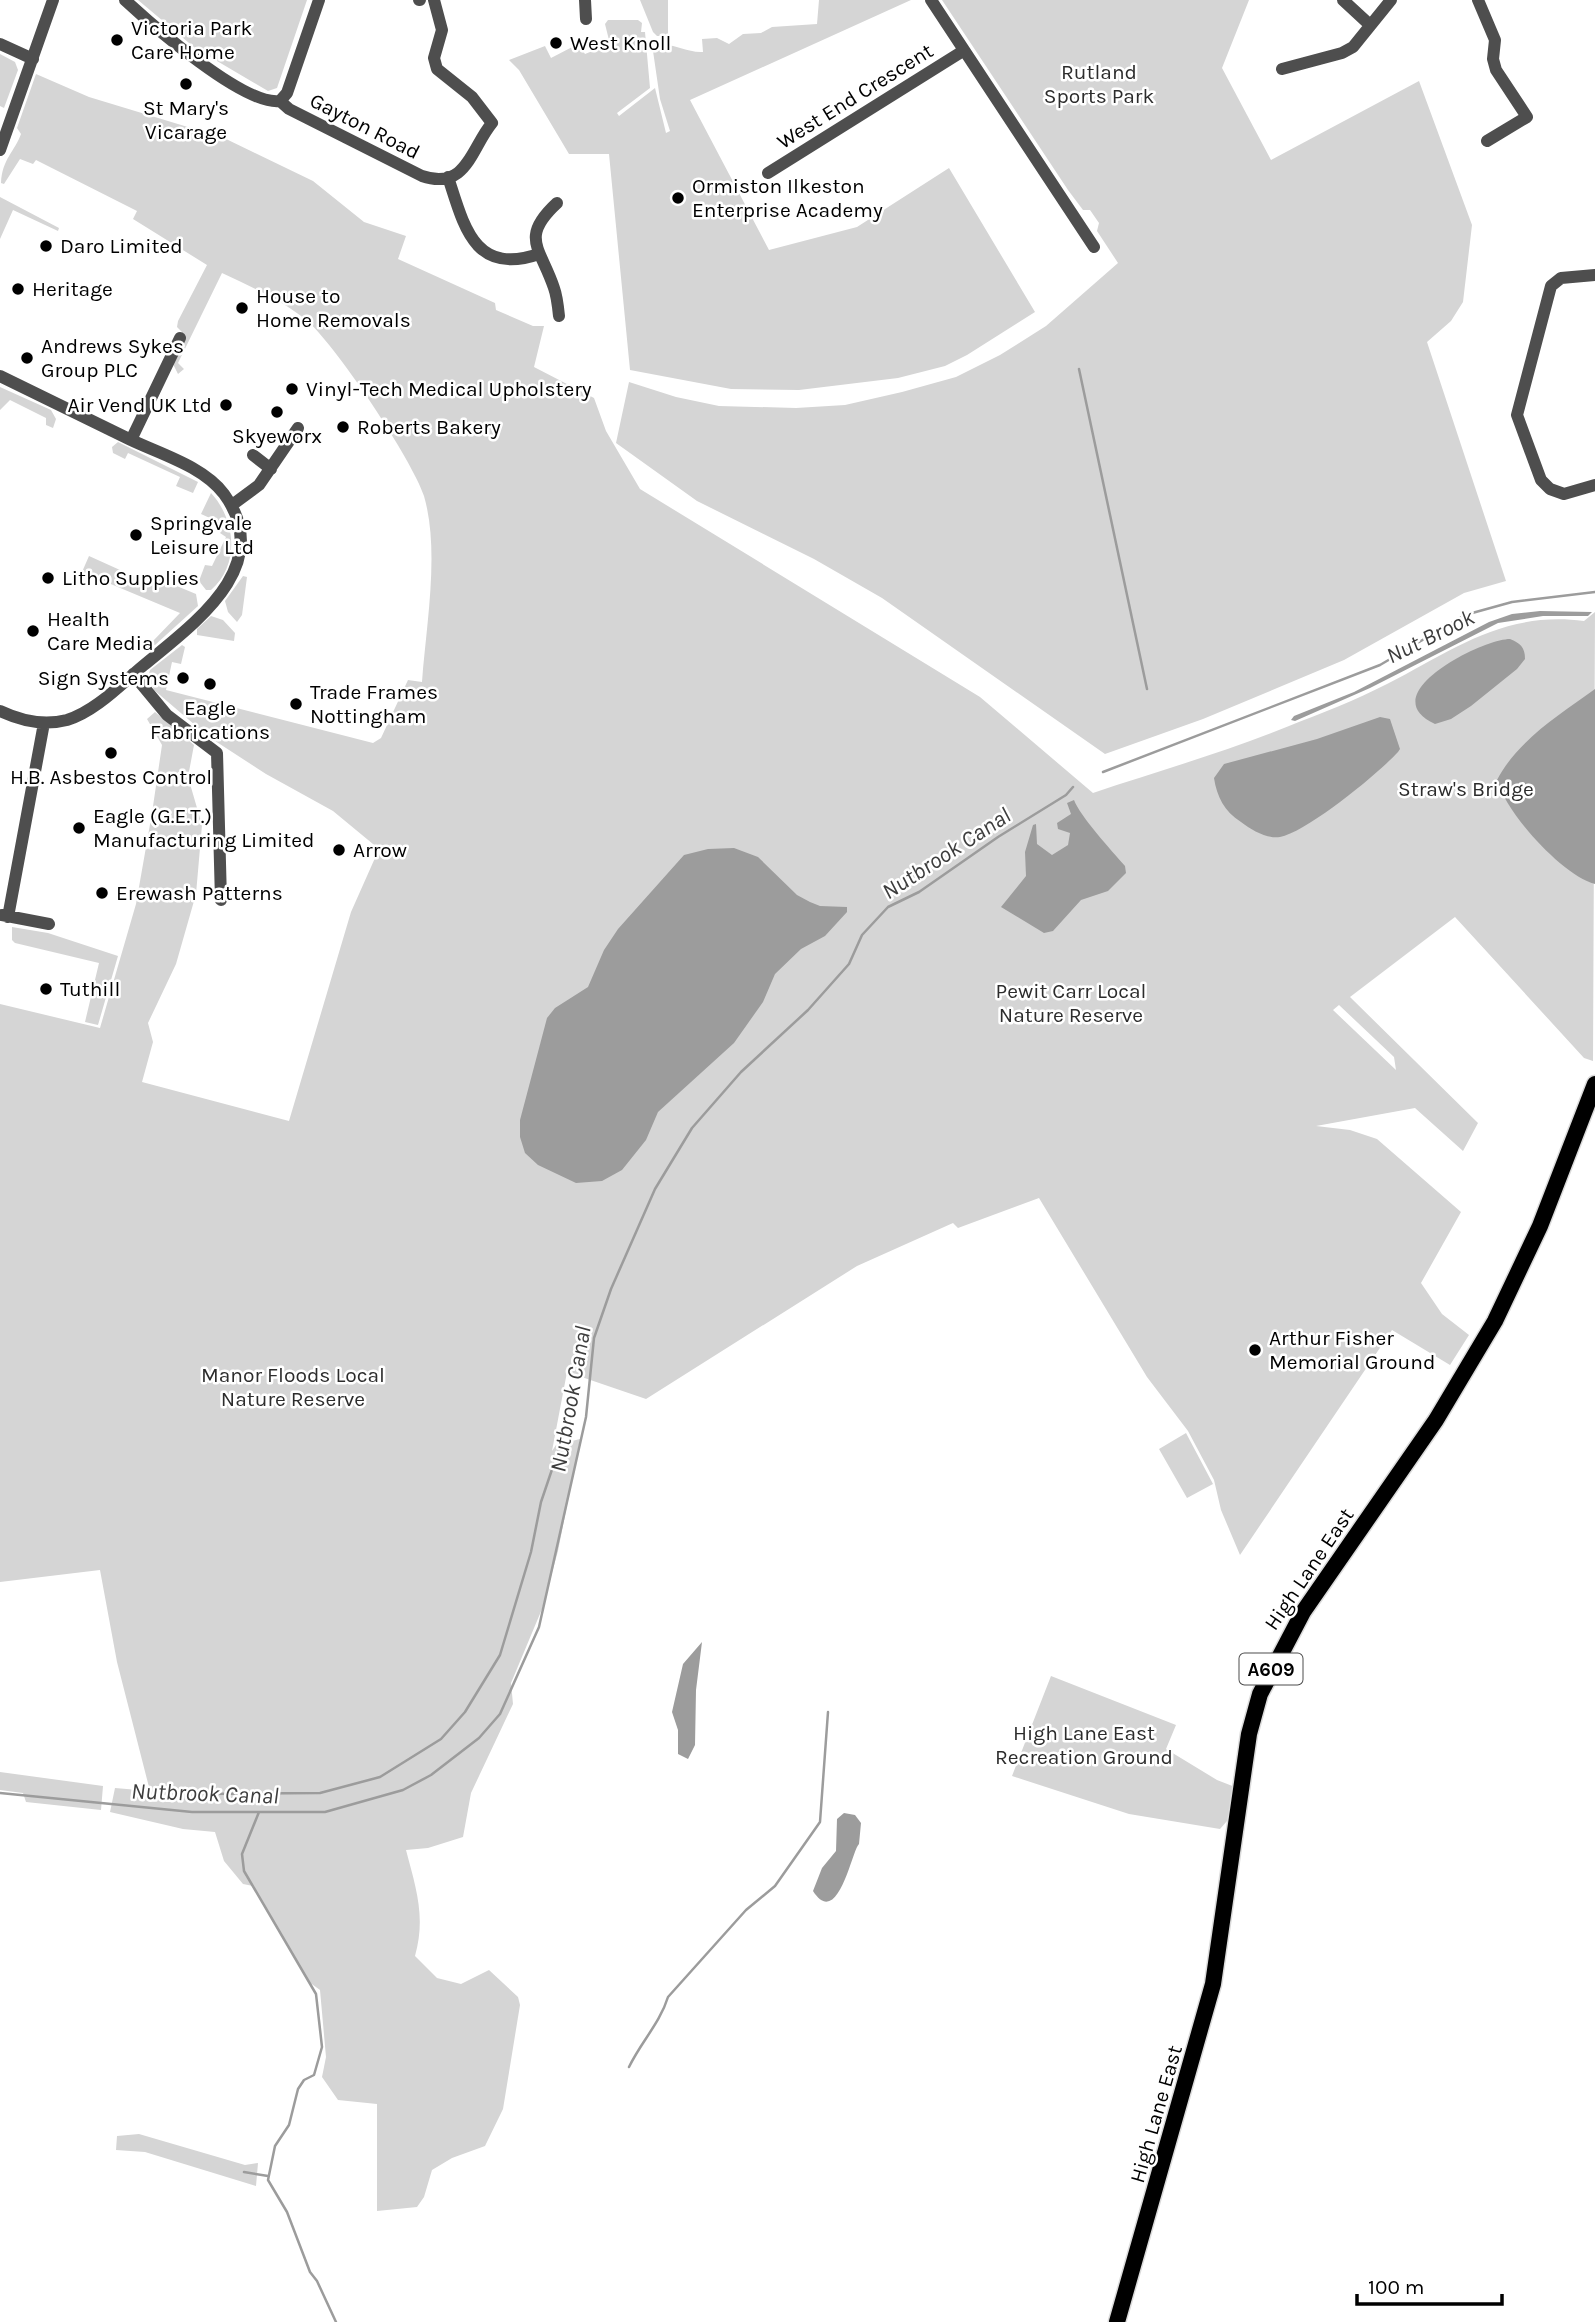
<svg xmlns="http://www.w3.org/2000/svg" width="1595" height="2322" viewBox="0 0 1595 2322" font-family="Karla,sans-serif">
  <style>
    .green { fill: #d5d5d5; fill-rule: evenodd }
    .water { fill: #9c9c9c }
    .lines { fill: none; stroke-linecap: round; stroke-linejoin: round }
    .stream { stroke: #9c9c9c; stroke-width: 2.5 }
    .major-casing { stroke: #dbdbdb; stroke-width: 19 }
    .minor { stroke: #4e4e4e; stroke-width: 12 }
    .major { stroke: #000; stroke-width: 16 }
    .poi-dot { fill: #000; stroke: #fff; stroke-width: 2.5 }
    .labels { text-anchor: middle; stroke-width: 5; stroke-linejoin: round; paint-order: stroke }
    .shield { fill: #fff; stroke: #4c4c4c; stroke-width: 2 }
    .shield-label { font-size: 19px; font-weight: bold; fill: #000 }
    .poi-label { font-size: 21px; fill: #000; stroke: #fff; text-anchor: start }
    .park-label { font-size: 21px; fill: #2c2c2c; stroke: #fff }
    .street-label { font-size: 21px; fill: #000; stroke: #fff }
    .water-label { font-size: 23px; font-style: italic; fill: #3d3d3d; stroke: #fff }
  </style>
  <rect width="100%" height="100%" fill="#fff"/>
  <path class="green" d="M138 0H307L277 88 268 91 195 48Z
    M640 0H668V36H657L653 32Z
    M819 0H911L690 100 769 250 857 227 949 168 1035 312 967 355 945 366 898 378 799 390 731 389 630 370 609 154H569L519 70 509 60 545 46 551 58 578 44 585 54 610 44 605 24 608 20H638L642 23 641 32H645L650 88 617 113 619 116 655 88 666 133 670 131 660 99 653 51 656 46C674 42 685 53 703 52L702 39 717 38 729 44 743 34 761 33 772 27 817 24Z
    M942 0H1249L1222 68 1271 160 1419 81 1472 225 1463 302 1451 321 1427 342 1506 581 1464 593 1344 660 1203 719 1105 754 882 598 814 559 697 501 616 443 629 382 676 397 719 406 796 408 845 405 902 392 956 377 1000 355 1046 326 1118 263 1097 231 1099 223 1090 210H1083L1068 190Z
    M0 54 15 62 18 70 4 108 0 106Z
    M36 74 89 97 224 138 313 181 364 222 406 236 398 259 495 303 496 310 533 326H544L534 367 594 398 606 431 640 489 980 697 1093 793C1158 771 1226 752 1289 726 1322 713 1356 700 1387 684 1455 649 1503 611 1584 621L1595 612 1593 1061 1584 1058 1455 917 1350 997 1478 1123 1463 1151 1415 1108 1316 1126 1350 1130 1377 1139 1461 1212 1421 1283 1442 1314 1469 1335 1450 1365 1392 1330 1240 1555 1221 1510 1214 1480 1188 1431 1147 1377 1039 1198 958 1228 953 1223 857 1266 646 1399 567 1372 552 1451 556 1445 580 1439 558 1551 542 1609 511 1683 513 1704 471 1793 463 1837 428 1848 406 1850C416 1888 426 1917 415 1956L437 1978 461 1984 489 1970 518 1997 520 2005 503 2109 485 2146 452 2158 432 2170 424 2197 417 2207 377 2211V2104L338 2100 322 2077 326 2057 320 1990 309 1982 253 1886 243 1884 224 1861 215 1832 183 1829 110 1812 115 1788 150 1791 117 1662 100 1570 0 1582V1004L100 1028 136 904 152 813 162 745 147 719 155 712 194 745 188 777 202 825 196 894 176 964 148 1023 153 1042 142 1082 289 1121 351 912 379 849 333 811 266 774 209 737 154 690 148 677 150 670 182 645 185 647 181 664 172 662 166 690 373 743 381 738 408 680 422 682C426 626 440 551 424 496 413 461 334 342 305 319 280 299 251 287 222 273L178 363 184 369 178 374 173 364 184 334 177 327 178 321 207 265 133 219 137 211 36 160 33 164 20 159 4 184 1 183C2 159 15 151 21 134L17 128ZM1339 1005 1394 1057 1396 1070 1333 1010Z
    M0 197 59 228 58 231 13 210 0 239Z
    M0 387 51 410 56 419 53 428 46 425V418L10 400 0 410Z
    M118 442 198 482 193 493 176 486 180 477 128 453 125 459 113 453 112 447Z
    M211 493C236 520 240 565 211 590H206L199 581 205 565 212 566 226 537 220 533 223 524 201 514Z
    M89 556 151 584 155 577 196 594 198 606 155 645 148 646 145 643 153 641 180 613 82 572Z
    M243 576 247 577 242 615 237 622 228 612 225 601Z
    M211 616 223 620 235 633 234 641 197 635V629Z
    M12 927 48 933 118 956 98 1025 85 1022 99 963 15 943 12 940Z
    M1186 1433 1213 1484 1187 1498 1159 1449Z
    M1051 1676 1176 1725 1166 1749 1217 1780 1235 1787 1227 1821 1220 1829 1129 1814 1012 1776Z
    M0 1772 103 1786 101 1810 26 1802 23 1793 0 1790Z
    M139 2134 245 2165 258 2163 256 2186 145 2152 116 2150 117 2136Z"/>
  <path class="water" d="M1540 611 1592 612 1588 616H1543L1498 623 1370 688 1295 721 1291 720 1294 716 1354 692 1489 622 1512 614Z
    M1510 639C1520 643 1525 647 1525 659L1517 669 1471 706 1451 719 1435 724C1371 695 1482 639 1510 639Z
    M1595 689V884C1562 875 1506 813 1497 780 1518 740 1559 715 1595 689Z
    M1380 717 1390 719 1400 749 1398 752C1379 773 1307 832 1280 837 1266 839 1252 830 1241 822 1224 811 1217 797 1214 778L1224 764 1317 739Z
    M1074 800C1080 816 1111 850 1125 866L1126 873 1108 891 1081 900 1053 931 1044 933 1001 907 1026 876 1025 852 1033 825 1036 824 1037 844 1052 855 1068 845 1070 833 1058 829 1057 823 1071 814 1067 803Z
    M734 848 758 857 797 895 810 902 820 906 847 907V912L825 936 801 949 775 974 763 1002 734 1043 658 1112 646 1140 622 1170 602 1181 576 1183 538 1165 525 1153 520 1137V1120L547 1018 555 1008 588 987 604 950 618 929 684 855 708 849Z
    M702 1642 696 1690 695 1745 688 1759 678 1754V1730L672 1712 683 1664Z
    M844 1813 855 1815 861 1823 859 1844C852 1850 838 1930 813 1891L822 1868 836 1851 837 1819Z"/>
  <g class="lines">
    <path class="stream" d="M1079 369 1147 689
      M1103 772 1380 665 1465 615 1512 602 1595 592
      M0 1793 192 1812H325L403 1790 431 1775 479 1738 500 1714 539 1627 586 1417 594 1338 611 1289 655 1189 692 1128 741 1072 808 1010 849 964 862 935 888 907 919 892 998 837 1066 795 1073 787
      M199 1794 320 1793 380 1777 441 1739 465 1712 500 1655 531 1552 541 1502 564 1434
      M259 1812 242 1854 244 1871 316 1994 322 2047 314 2075 304 2080 298 2089 289 2125 275 2146 268 2180 287 2212 310 2272 317 2281 336 2322
      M629 2067C641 2042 660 2023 668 1997L746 1910 775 1886 820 1822 828 1712
      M244 2172 268 2176"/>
    <g class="major-casing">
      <path id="major" d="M1117 2322 1213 1984 1249 1734 1260 1694 1303 1612 1436 1420 1495 1321 1540 1226 1595 1084"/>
    </g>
    <path class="minor" d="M125 0C152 25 244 106 280 101
      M419 0H420
      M585 0 586 19
      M931 0 1094 247
      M1343 0 1370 25
      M1478 0 1495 40 1493 59 1496 70 1527 117 1487 141
      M0 44 33 59
      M1282 69 1342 53 1353 47 1391 0
      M280 101 289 109 422 176C467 191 471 148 492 123L472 97 437 69 434 58 442 30 434 0
      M280 101 287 93 319 0
      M0 150 53 0
      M768 173 963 51
      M448 177C464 226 474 276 539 254
      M557 203C519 238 541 248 554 288 557 296 558 306 559 316
      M1595 275 1561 278 1551 286 1517 415 1541 480 1550 489 1564 494 1595 485
      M0 376C43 397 86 418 129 439 160 454 203 466 224 494 277 566 193 624 144 665 121 684 96 711 67 720 44 726 21 721 0 711
      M131 440 180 338
      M253 455 271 469
      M232 505 259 485 298 428
      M133 674 167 715 217 753 221 900
      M2 915 49 924
      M8 917 44 723"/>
    <use href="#major" class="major"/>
  </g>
  <g class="poi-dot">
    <circle cx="117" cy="40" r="7"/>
    <circle cx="556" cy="43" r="7"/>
    <circle cx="186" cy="84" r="7"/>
    <circle cx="678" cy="198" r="7"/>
    <circle cx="46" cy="246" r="7"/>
    <circle cx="18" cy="289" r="7"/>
    <circle cx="242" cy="308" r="7"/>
    <circle cx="27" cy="358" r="7"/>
    <circle cx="292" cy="389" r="7"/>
    <circle cx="226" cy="405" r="7"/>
    <circle cx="277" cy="412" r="7"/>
    <circle cx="343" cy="427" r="7"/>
    <circle cx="136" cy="535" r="7"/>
    <circle cx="48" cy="578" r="7"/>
    <circle cx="33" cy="631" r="7"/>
    <circle cx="183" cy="678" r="7"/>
    <circle cx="210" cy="684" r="7"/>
    <circle cx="296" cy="704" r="7"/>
    <circle cx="111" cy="753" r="7"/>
    <circle cx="79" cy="828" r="7"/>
    <circle cx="339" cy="850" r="7"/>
    <circle cx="102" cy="893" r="7"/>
    <circle cx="46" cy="989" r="7"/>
    <circle cx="1255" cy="1350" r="7"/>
  </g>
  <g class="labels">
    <rect class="shield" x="1239.5" y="1653.5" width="63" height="31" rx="5"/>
    <g class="shield-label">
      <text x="1271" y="1676">A609</text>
    </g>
    <g class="poi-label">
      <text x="131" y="35">Victoria Park<tspan x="131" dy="24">Care Home</tspan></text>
      <text x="570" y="50">West Knoll</text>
      <text x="186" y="115" text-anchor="middle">St Mary's<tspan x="186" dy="24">Vicarage</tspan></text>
      <text x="692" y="193">Ormiston Ilkeston<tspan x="692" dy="24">Enterprise Academy</tspan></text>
      <text x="60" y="253">Daro Limited</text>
      <text x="32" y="296">Heritage</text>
      <text x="256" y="303">House to<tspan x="256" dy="24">Home Removals</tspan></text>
      <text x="41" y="353">Andrews Sykes<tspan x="41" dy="24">Group PLC</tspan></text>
      <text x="306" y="396">Vinyl-Tech Medical Upholstery</text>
      <text x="212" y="412" text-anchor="end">Air Vend UK Ltd</text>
      <text x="357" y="434">Roberts Bakery</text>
      <text x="277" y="443" text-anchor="middle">Skyeworx</text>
      <text x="150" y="530">Springvale<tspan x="150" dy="24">Leisure Ltd</tspan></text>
      <text x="62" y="585">Litho Supplies</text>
      <text x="47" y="626">Health<tspan x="47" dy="24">Care Media</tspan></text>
      <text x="169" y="685" text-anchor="end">Sign Systems</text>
      <text x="310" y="699">Trade Frames<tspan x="310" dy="24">Nottingham</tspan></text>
      <text x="210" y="715" text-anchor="middle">Eagle<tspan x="210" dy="24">Fabrications</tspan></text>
      <text x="111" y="784" text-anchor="middle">H.B. Asbestos Control</text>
      <text x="93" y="823">Eagle (G.E.T.)<tspan x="93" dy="24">Manufacturing Limited</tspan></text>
      <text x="353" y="857">Arrow</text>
      <text x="116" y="900">Erewash Patterns</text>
      <text x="60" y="996">Tuthill</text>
      <text x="1269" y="1345">Arthur Fisher<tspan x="1269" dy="24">Memorial Ground</tspan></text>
    </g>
    <g class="park-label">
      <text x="1099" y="79">Rutland<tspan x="1099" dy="24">Sports Park</tspan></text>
      <text x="1466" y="796">Straw's Bridge</text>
      <text x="1071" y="998">Pewit Carr Local<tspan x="1071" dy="24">Nature Reserve</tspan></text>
      <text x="293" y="1382">Manor Floods Local<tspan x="293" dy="24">Nature Reserve</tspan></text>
      <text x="1084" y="1740">High Lane East<tspan x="1084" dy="24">Recreation Ground</tspan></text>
    </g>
    <g class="street-label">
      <text transform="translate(855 96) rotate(-32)" y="7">West End Crescent</text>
      <text transform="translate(365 126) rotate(27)" y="7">Gayton Road</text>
      <text transform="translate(1309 1569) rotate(-56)" y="7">High Lane East</text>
      <text transform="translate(1156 2114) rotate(-74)" y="7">High Lane East</text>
    </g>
    <g class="water-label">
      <text transform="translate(1430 636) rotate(-26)" y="8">Nut Brook</text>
      <text transform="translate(946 853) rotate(-33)" y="8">Nutbrook Canal</text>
      <text transform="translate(570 1399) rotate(-80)" y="8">Nutbrook Canal</text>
      <text transform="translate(205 1793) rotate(2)" y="8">Nutbrook Canal</text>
    </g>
  </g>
  <path d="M1357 2294v10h145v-10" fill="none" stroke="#000000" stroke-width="3.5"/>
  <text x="1368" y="2294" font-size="21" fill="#000000" stroke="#ffffff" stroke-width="5" paint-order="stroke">100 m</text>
</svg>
